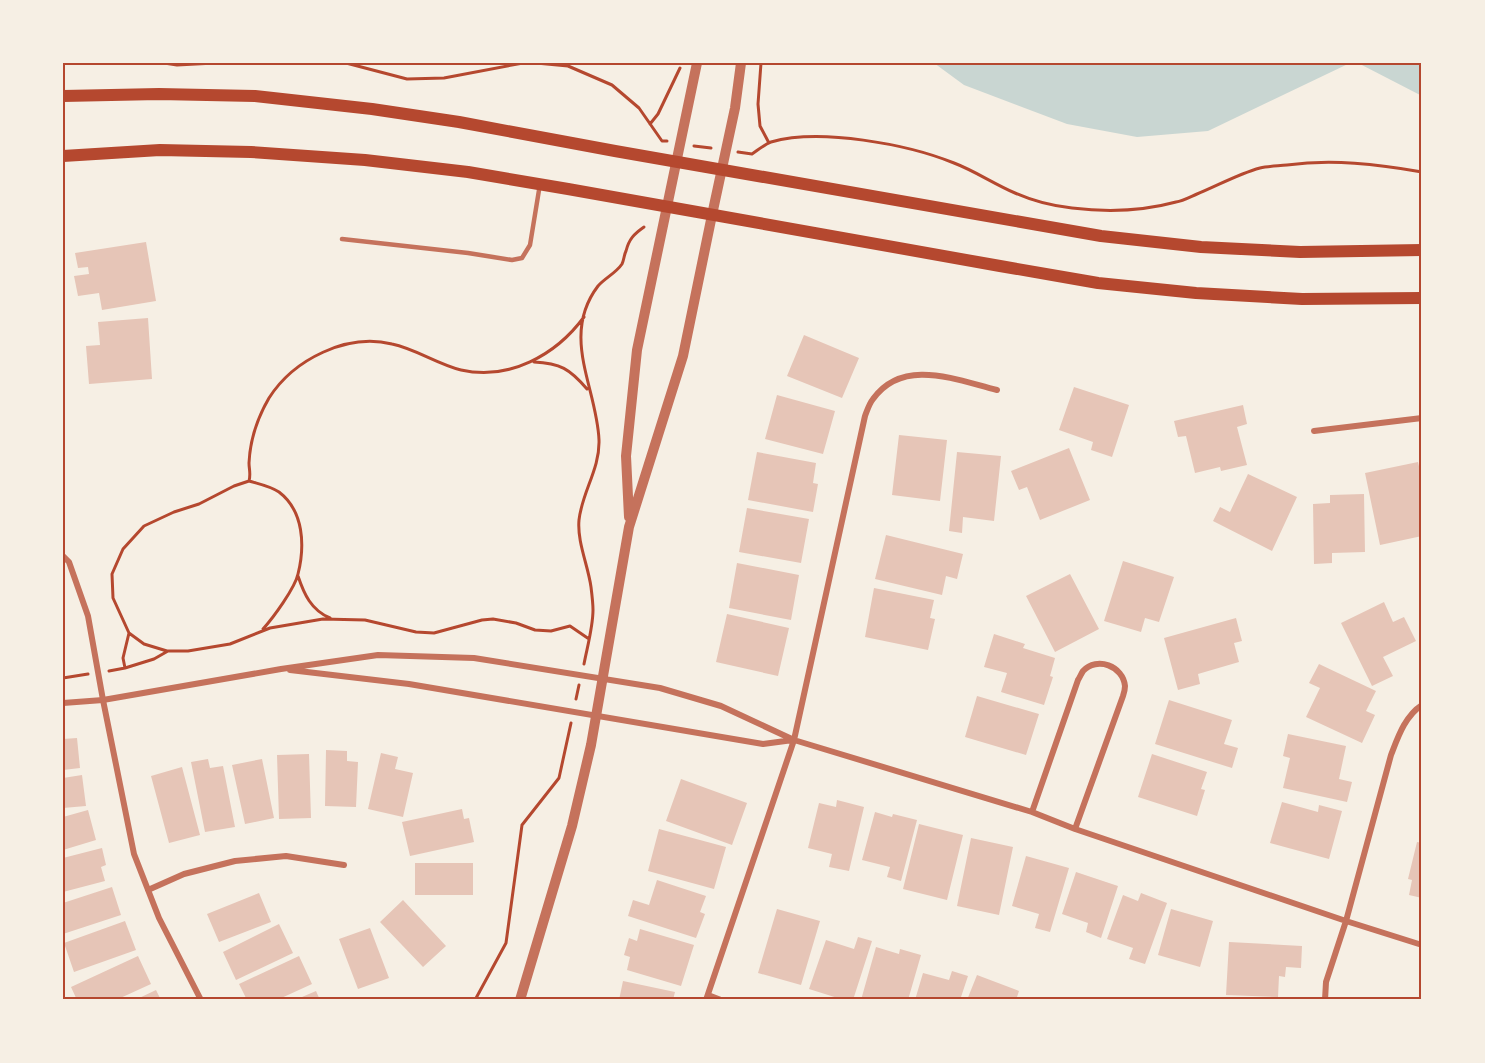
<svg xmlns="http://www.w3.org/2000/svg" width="1485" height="1063" viewBox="0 0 1485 1063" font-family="Barlow,sans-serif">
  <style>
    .water { fill: #c9d6d2 }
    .building { fill: #e6c5b7 }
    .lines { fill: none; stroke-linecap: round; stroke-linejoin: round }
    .path { stroke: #b5482f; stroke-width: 3 }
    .service { stroke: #c5725c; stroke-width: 4.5 }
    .minor { stroke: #c5725c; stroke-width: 6 }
    .tertiary { stroke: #c5725c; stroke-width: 10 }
    .secondary { stroke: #b5482f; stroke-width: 12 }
    .neatline { fill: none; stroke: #b5482f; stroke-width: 2 }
  </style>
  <rect width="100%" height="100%" fill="#f6efe4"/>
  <path class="water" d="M934 63H1350L1208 131 1137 137 1067 124 964 85Z
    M1358 63H1422V96Z"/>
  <path class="building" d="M146 242 156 301 102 310 99 293 78 296 74 276 89 274 88 267 78 268 75 253Z
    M148 318 152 379 89 384 86 346 100 345 98 322Z
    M804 335 859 358 842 398 787 376Z
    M1074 387 1129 405 1112 457 1091 450 1093 442 1059 430Z
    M777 395 835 411 823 454 765 439Z
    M1243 405 1247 424 1237 427 1247 465 1221 471 1220 467 1195 473 1186 436 1178 437 1174 421Z
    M899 435 947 440 940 501 892 495Z
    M1069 448 1090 500 1040 520 1027 487 1019 490 1011 471Z
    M757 452 816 463 813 483 818 484 813 512 748 500Z
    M957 452 1001 456 994 521 963 517 962 533 949 531Z
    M1418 462 1422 479V527L1420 528 1422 536 1380 545 1365 473Z
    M1248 474 1297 497 1272 551 1213 521 1220 507 1230 512Z
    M1364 494 1365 552 1332 553V563L1314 564 1313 504 1330 503V495Z
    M747 508 809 519 801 563 739 552Z
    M886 535 963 554 957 579 946 576 942 595 875 579Z
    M1123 561 1174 577 1159 622 1145 618 1141 632 1104 621Z
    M737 563 799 575 791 620 729 608Z
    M1070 574 1099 629 1055 652 1026 596Z
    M874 588 934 600 930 618 935 619 928 650 865 637Z
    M1384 602 1393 622 1404 617 1416 641 1383 657 1393 676 1372 686 1341 623Z
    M727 614 789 628 778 676 716 662Z
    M1236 618 1242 641 1234 643 1239 662 1198 674 1200 684 1178 690 1164 638Z
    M994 634 1025 644 1023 648 1055 658 1050 676 1053 677 1044 705 1001 692 1007 673 984 667Z
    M1319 664 1376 691 1366 711 1375 715 1362 743 1306 717 1320 688 1309 683Z
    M977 696 1039 714 1026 755 965 737Z
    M1169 700 1232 720 1224 744 1238 748 1232 768 1155 744Z
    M1288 734 1346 746 1339 779 1352 782 1347 802 1283 788 1290 758 1283 756Z
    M77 738 80 768 63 770V739Z
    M326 750 347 751V761L358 762 356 807 325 806Z
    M381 753 398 757 395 769 413 773 403 817 368 809Z
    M309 754 311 818 279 819 277 755Z
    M1152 754 1207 772 1201 789 1205 790 1197 816 1138 797Z
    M208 759 210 768 223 766 235 827 205 832 191 762Z
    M262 759 274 818 245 824 232 765Z
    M182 767 200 835 169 843 151 776Z
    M82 775 86 806 63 808V778Z
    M681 779 747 803 732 845 666 821Z
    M837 800 864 807 849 871 829 867 832 854 808 848 819 803 836 807Z
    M1282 802 1318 812 1319 805 1342 811 1329 859 1270 843Z
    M462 809 464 819 469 818 474 842 410 856 402 822Z
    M88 810 96 840 63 850V817Z
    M875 812 892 817 893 814 917 820 901 881 887 877 890 867 862 860Z
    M919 824 963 835 947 900 903 889Z
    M659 829 726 847 714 889 648 871Z
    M971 838 1013 847 999 915 957 906Z
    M1417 842 1422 843V898L1409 895 1412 880 1408 879Z
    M102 848 106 865 101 867 105 881 63 892V858Z
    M1026 856 1069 868 1050 932 1035 928 1039 914 1012 906Z
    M415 863H473V895H415Z
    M1076 872 1118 886 1101 938 1086 932 1088 923 1062 914Z
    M657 880 706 896 700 912 705 914 696 938 628 916 633 900 649 905Z
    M112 887 121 915 63 934V903Z
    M259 893 271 922 219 942 207 914Z
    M1141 893 1167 903 1145 964 1129 959 1133 948 1107 939 1123 895 1138 901Z
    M403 900 446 946 423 967 380 922Z
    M777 909 820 921 801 985 758 973Z
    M1171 909 1213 921 1200 967 1158 955Z
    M125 921 136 950 74 972 64 943Z
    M279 924 293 953 236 980 223 952Z
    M370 928 389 978 358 989 339 939Z
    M640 929 694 945 681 986 627 970 630 957 624 955 629 938 637 941Z
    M858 937 872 941 853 1000H844L809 989 826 940 854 949Z
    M1229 942 1302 946 1301 968 1286 967 1285 977 1279 976 1278 997 1226 995Z
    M876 947 899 954 900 949 921 955 908 1000H861Z
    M138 956 151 984 116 1000H77L71 987Z
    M299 956 312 984 277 1000H247L239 984Z
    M952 971 968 976 960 1000H915L923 973 949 980Z
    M977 975 1019 991 1016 1000H967Z
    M623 981 675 992 673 1000H619Z
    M156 990 161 1000H135Z
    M316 991 320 1000H295Z"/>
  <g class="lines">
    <path class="path" d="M164 63 177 65 215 63
      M346 63 407 79 444 78 523 63
      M536 63 568 66 612 85 639 108 662 141H667
      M761 63 758 104 760 126 769 143
      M650 124 658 114 680 68
      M694 146 711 148
      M738 152 752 154C758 150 765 144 771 142 820 128 907 144 954 163 975 171 994 184 1015 193 1033 201 1052 206 1072 208 1105 212 1143 211 1176 202 1183 201 1190 197 1197 194 1217 186 1238 174 1260 168 1268 166 1278 166 1287 165 1332 159 1377 164 1422 172
      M584 317C556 355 509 381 461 370 437 364 416 349 392 344 347 333 294 359 269 398 258 417 250 440 249 463 249 469 251 474 249 481L234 486 199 504 174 512 144 526 123 549 112 574 113 598 129 633 123 658 125 668 154 659 168 651H188L230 644 270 628 323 619 365 620 416 632 434 633 482 620 493 619 516 623 535 630 551 631 570 626 589 639
      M534 362C560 363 570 369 587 389
      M249 481C259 484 270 486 279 492 304 511 305 546 298 574 295 588 273 618 263 629
      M298 576C304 594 311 610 330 618
      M129 633 144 644 167 651
      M584 664C587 648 593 627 593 610 593 603 592 595 591 587 588 565 577 542 579 520 582 492 600 469 599 440 597 388 560 336 598 286 605 278 616 273 622 264 624 260 624 255 626 251 629 239 634 234 644 227
      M109 671 125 668
      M63 678 88 674
      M576 699 579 685
      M475 1000 506 943 522 825 559 778 571 723"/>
    <path class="service" d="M342 239 468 253 512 260 522 258 530 245 540 184"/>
    <path class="minor" d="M1314 431 1422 418
      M63 556 69 562 88 616 103 700 134 854 159 918 201 1000
      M290 670 409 684 763 744 793 740
      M63 703 103 700 281 669 378 655 474 658 660 688 721 706 794 740 1032 812 1075 829 1346 921 1422 945
      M1032 812 1078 680C1080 677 1081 674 1083 671 1097 656 1123 666 1125 686 1125 689 1124 693 1123 696L1075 829
      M148 890 184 874 235 861 286 856 344 865
      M708 995 721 1000
      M706 1000 794 740 865 416C867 411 869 404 873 399 903 357 956 380 997 390
      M1325 1000 1326 982 1346 921 1391 755C1398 737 1405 716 1422 705"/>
    <path class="tertiary" d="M629 517 626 456 637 350 697 63
      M520 1000 572 826 591 745 629 527 683 356 712 215 735 108 741 63"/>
    <path class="secondary" d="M63 96 159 94 255 96 372 109 459 122 615 151 1101 236 1201 247 1300 252 1422 250
      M63 156 160 150 251 152 365 160 468 172 568 189 1000 266 1098 283 1196 293 1302 299 1422 298"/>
  </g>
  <rect width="1485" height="1063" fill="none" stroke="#f6efe4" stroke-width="129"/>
  <rect x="64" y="64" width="1356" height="934" class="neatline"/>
</svg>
